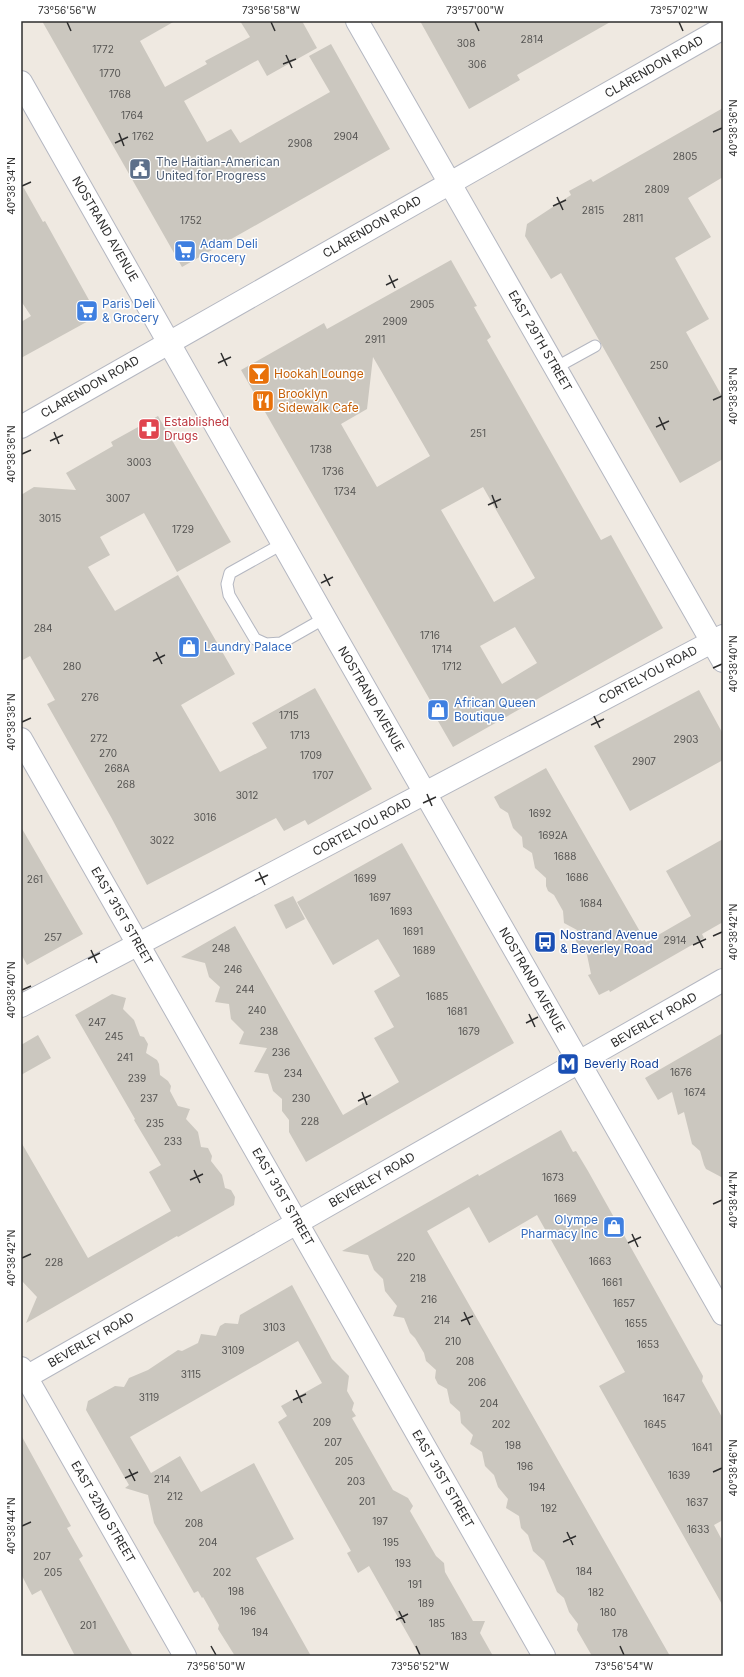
<svg xmlns="http://www.w3.org/2000/svg" width="744" height="1677" viewBox="0 0 744 1677" font-family="Inter,sans-serif">
  <style>
    .building { fill: #cbc7bf; fill-rule: evenodd }
    .lines { fill: none; stroke-linecap: round; stroke-linejoin: round }
    .service-casing { stroke: #b4b7c1; stroke-width: 13 }
    .minor-casing { stroke: #b4b7c1; stroke-width: 24 }
    .secondary-casing { stroke: #b4b7c1; stroke-width: 24 }
    .service { stroke: #fff; stroke-width: 11 }
    .minor { stroke: #fff; stroke-width: 22 }
    .secondary { stroke: #fff; stroke-width: 22 }
    .ticks { fill: none; stroke: #2e2e2e; stroke-width: 1.5 }
    .labels { text-anchor: middle; stroke-width: 3; stroke-linejoin: round; paint-order: stroke }
    .number-label { font-size: 10px; fill: #555452 }
    .street-label { font-size: 12px; fill: #2e2e2e; stroke: #fff }
    .service-label { font-size: 12px; fill: #4e5e75; stroke: #fff; text-anchor: start }
    .shop-label { font-size: 12px; fill: #366cbe; stroke: #fff; text-anchor: start }
    .food-label { font-size: 12px; fill: #c56008; stroke: #fff; text-anchor: start }
    .health-label { font-size: 12px; fill: #be3a42; stroke: #fff; text-anchor: start }
    .transit-label { font-size: 12px; fill: #164399; stroke: #fff; text-anchor: start }
    .neatline { fill: none; stroke: #2e2e2e; stroke-width: 1.5 }
    .ticks-label { font-size: 10px; text-anchor: middle; fill: #2e2e2e }
  </style>
  <rect width="100%" height="100%" fill="#efe9e1"/>
  <path class="building" d="M42 21H175L140 41 165 87 207 64 205 61 250 37 240 21H302L317 48 267 76 258 60 184 101 207 142 231 129 240 143 330 92 309 56 331 44 390 149 182 267Z
    M420 21H612L517 75 520 80 469 109Z
    M723 108V177L688 198 711 237 675 258 709 319 686 332 723 398V459L680 483 561 273 551 279 525 236 527 224 571 195 569 191 591 179 593 182Z
    M21 183 43 222 45 221 94 309 92 319 21 358V322L31 316 21 301Z
    M451 260 477 306 474 307 491 337 487 340 601 540 611 535 663 628 453 747 427 702 430 700 241 370 324 323 327 329ZM373 357 430 456 377 487 341 424 367 409ZM483 487 535 578 494 602 441 510ZM515 627 537 663 502 684 480 646Z
    M158 416 231 542 177 572 144 513 100 537 110 555 88 567 115 611 178 575 235 674 181 705 220 772 267 748 252 723 315 688 372 789 308 825 305 820 284 831 276 818 147 885 111 817 47 704 55 700 30 656 21 661V495L34 487 76 490 66 473 113 446 111 442Z
    M699 690 723 734V760L630 811 594 746Z
    M546 768 646 942 691 916 666 871 723 839V922L702 934 704 938 610 992 609 990 599 995 588 975 591 974 586 950 577 944 576 940 577 930 564 923 563 911 554 895 548 891 546 886V878L535 868 532 853 523 847 522 837 513 828 508 813 500 808 494 797Z
    M21 827 83 934 27 965 21 954Z
    M402 843 514 1043 306 1162 289 1132V1120L282 1111V1099L273 1091 268 1074 254 1072 267 1048 239 1044 244 1032 231 1019 229 1004 215 1002 220 987 209 977 205 963 181 957 235 926 343 1115 399 1082 374 1038 394 1027 374 991 400 976 378 939 333 965 297 902Z
    M293 896 305 919 286 929 274 905Z
    M112 994 126 998 123 1009 134 1020 140 1036 144 1037 148 1044 146 1053 157 1060 159 1064 160 1075 168 1081 171 1086 170 1091 178 1106 190 1109 186 1119 198 1132 201 1147 208 1148 212 1156 211 1161 222 1175 225 1188 231 1190 235 1197 234 1205 178 1237 177 1236 26 1323 37 1297 21 1280V1142L88 1258 171 1211 149 1172 161 1165 134 1120 135 1119 75 1015Z
    M723 1033V1178L706 1169 704 1165 700 1151 692 1144 684 1112 678 1115 672 1092 658 1100 645 1078Z
    M38 1035 51 1058 21 1075V1045Z
    M561 1130 573 1152 576 1151 588 1171 703 1376 702 1381 723 1419V1520L714 1525 723 1542V1606L599 1386 625 1372 537 1215 489 1243 469 1207 427 1231 670 1656H592L577 1630 578 1624 569 1612 564 1598 557 1592 544 1561 533 1551 528 1535 521 1528 519 1516 506 1508 508 1499 498 1487 494 1475 485 1466 482 1452 470 1444 473 1435 461 1423 460 1412 450 1403 447 1389 438 1384 435 1378 436 1370 426 1361 424 1353 415 1338 410 1333 404 1318 393 1316 397 1306 385 1291 383 1279 374 1270 368 1255 342 1251 478 1174 479 1176Z
    M292 1285 332 1359 349 1376 347 1391 354 1403 352 1410 356 1416 352 1418 393 1490 408 1498 413 1506 410 1511 436 1556 444 1563 445 1572 473 1621H485L480 1633 493 1656H420L369 1566 358 1573 347 1553 351 1551 278 1422 287 1416 281 1406 322 1383 298 1341 130 1437 151 1473 180 1456 201 1492 254 1463 294 1539 256 1558 311 1656H235L218 1629 219 1625 203 1597 202 1598 198 1591 194 1593 154 1523 148 1495 125 1488 129 1485 86 1410 88 1401 115 1386 124 1387 129 1378 148 1370 178 1350 182 1351 198 1343 201 1334 216 1336 220 1326 225 1323 238 1324 240 1315Z
    M21 1435 71 1526 67 1528 83 1556 79 1559 133 1656H75L41 1590 32 1595 21 1574Z"/>
  <g class="lines">
    <g class="service-casing">
      <path id="service" d="M555 368 595 346
        M282 544 230 573 227 584 229 595 255 639 266 644 281 643 325 618"/>
    </g>
    <g class="minor-casing">
      <path id="minor" d="M357 21 723 661
        M21 427 723 28
        M21 739 544 1656
        M21 1006 723 636
        M21 1368 185 1656
        M21 1380 723 980"/>
    </g>
    <g class="secondary-casing">
      <path id="secondary" d="M21 82 330 627 723 1314"/>
    </g>
    <use href="#service" class="service"/>
    <use href="#minor" class="minor"/>
    <use href="#secondary" class="secondary"/>
  </g>
  <path class="ticks" d="M67 22 71 31M271 22 275 31M475 22 479 31M679 22 683 31M286 55 292 68M283 64 296 59M713 132 722 128M119 133 124 146M115 143 128 137M22 186 31 182M557 197 563 210M553 206 566 200M389 275 395 288M386 285 398 279M221 353 227 366M218 363 231 357M713 400 722 396M659 417 665 430M656 427 669 421M54 432 59 444M50 441 63 435M22 454 31 450M492 495 497 508M488 505 501 499M324 574 330 586M321 583 333 577M156 652 162 664M153 661 165 655M713 668 722 664M594 716 600 728M22 722 31 718M591 725 604 719M427 794 432 806M423 803 436 797M259 872 265 885M255 881 268 875M697 936 703 948M713 936 722 932M693 945 706 939M91 950 97 963M88 959 100 953M22 990 31 986M529 1014 535 1027M526 1023 538 1017M362 1092 367 1105M358 1101 371 1095M194 1170 200 1183M190 1180 203 1174M713 1204 722 1200M632 1234 638 1247M628 1243 641 1237M22 1258 31 1254M464 1312 470 1325M461 1321 473 1316M296 1390 302 1403M293 1400 306 1394M129 1469 135 1481M713 1472 722 1468M125 1478 138 1472M22 1526 31 1522M567 1532 573 1545M563 1542 576 1536M399 1611 405 1623M396 1620 408 1614M211 1646 216 1655M416 1646 420 1655M620 1646 624 1655"/>
  <defs>
    <g id="civic-square" transform="scale(1.15)"><rect x="-9" y="-9" width="18" height="18" rx="4" fill="#5c6f8a" stroke="#fff"/><path d="M-.6-6.5H3V-4.5H.6V-3L4-1V1h2V6H-6V1h2V-1L-.6-3ZM-1.2 2.5V6h2.4V2.5Z" fill="#fff"/></g>
    <g id="supermarket-square" transform="scale(1.15)"><rect x="-9" y="-9" width="18" height="18" rx="4" fill="#3f7fe0" stroke="#fff"/><path d="M-6-5.5h2.5l.6 2H6L4.5 2H-2.5L-4.4-4H-6ZM-1.5 3.2a1.3 1.3 0 1 0 .1 0ZM3 3.2a1.3 1.3 0 1 0 .1 0Z" fill="#fff"/></g>
    <g id="bar-square" transform="scale(1.15)"><rect x="-9" y="-9" width="18" height="18" rx="4" fill="#e8710a" stroke="#fff"/><path d="M-6-5H6L.8 .8V4.5H3.5V6h-7V4.5H-.8V.8Z" fill="#fff"/></g>
    <g id="restaurant-square" transform="scale(1.15)"><rect x="-9" y="-9" width="18" height="18" rx="4" fill="#e8710a" stroke="#fff"/><path d="M-5-6h1v4h1v-4h1v4h1v-4h1v5L-1.5 .5V6h-2V.5L-5-1ZM5-6V6H3V1.5H1.5Q1.5-4 5-6Z" fill="#fff"/></g>
    <g id="pharmacy-square" transform="scale(1.15)"><rect x="-9" y="-9" width="18" height="18" rx="4" fill="#e0444e" stroke="#fff"/><path d="M-2-6h4v4h4v4h-4v4h-4v-4h-4v-4h4Z" fill="#fff"/></g>
    <g id="shop-square" transform="scale(1.15)"><rect x="-9" y="-9" width="18" height="18" rx="4" fill="#3f7fe0" stroke="#fff"/><path d="M-5-2.5h2.3a2.7 3.5 0 0 1 5.4 0H5L5.5 6h-11ZM-1.5-2.5h3a1.5 2.3 0 0 0-3 0Z" fill="#fff"/></g>
    <g id="bus-square" transform="scale(1.15)"><rect x="-9" y="-9" width="18" height="18" rx="4" fill="#1a4fb4" stroke="#fff"/><path d="M-5-6H5V4H4V6H2V4H-2V6H-4V4H-5ZM-3.5-4V0h7V-4ZM-3.5 1.2v1.5H-2V1.2ZM2 1.2v1.5H3.5V1.2Z" fill="#fff"/></g>
    <g id="metro-square" transform="scale(1.15)"><rect x="-9" y="-9" width="18" height="18" rx="4" fill="#1a4fb4" stroke="#fff"/><path d="M-5.5 5V-5H-3L0 0L3-5H5.5V5H3V-.5L0 4L-3-.5V5Z" fill="#fff"/></g>
  </defs>
  <g fill-rule="evenodd">
    <use href="#civic-square" x="140" y="169"/>
    <use href="#supermarket-square" x="185" y="251"/>
    <use href="#supermarket-square" x="87" y="311"/>
    <use href="#bar-square" x="259" y="374"/>
    <use href="#restaurant-square" x="263" y="401"/>
    <use href="#pharmacy-square" x="149" y="429"/>
    <use href="#shop-square" x="189" y="647"/>
    <use href="#shop-square" x="438" y="710"/>
    <use href="#bus-square" x="545" y="942"/>
    <use href="#metro-square" x="568" y="1064"/>
    <use href="#shop-square" x="614" y="1227"/>
  </g>
  <g class="labels">
    <g class="number-label">
      <text x="532" y="43">2814</text>
      <text x="466" y="47">308</text>
      <text x="103" y="53">1772</text>
      <text x="477" y="68">306</text>
      <text x="110" y="77">1770</text>
      <text x="120" y="98">1768</text>
      <text x="132" y="119">1764</text>
      <text x="143" y="140">1762</text>
      <text x="346" y="140">2904</text>
      <text x="300" y="147">2908</text>
      <text x="685" y="160">2805</text>
      <text x="657" y="193">2809</text>
      <text x="593" y="214">2815</text>
      <text x="633" y="222">2811</text>
      <text x="191" y="224">1752</text>
      <text x="422" y="308">2905</text>
      <text x="395" y="325">2909</text>
      <text x="375" y="343">2911</text>
      <text x="659" y="369">250</text>
      <text x="478" y="437">251</text>
      <text x="321" y="453">1738</text>
      <text x="139" y="466">3003</text>
      <text x="333" y="475">1736</text>
      <text x="345" y="495">1734</text>
      <text x="118" y="502">3007</text>
      <text x="50" y="522">3015</text>
      <text x="183" y="533">1729</text>
      <text x="43" y="632">284</text>
      <text x="430" y="639">1716</text>
      <text x="442" y="653">1714</text>
      <text x="72" y="670">280</text>
      <text x="452" y="670">1712</text>
      <text x="90" y="701">276</text>
      <text x="289" y="719">1715</text>
      <text x="300" y="739">1713</text>
      <text x="99" y="742">272</text>
      <text x="686" y="743">2903</text>
      <text x="108" y="757">270</text>
      <text x="311" y="759">1709</text>
      <text x="644" y="765">2907</text>
      <text x="117" y="772">268A</text>
      <text x="323" y="779">1707</text>
      <text x="126" y="788">268</text>
      <text x="247" y="799">3012</text>
      <text x="540" y="817">1692</text>
      <text x="205" y="821">3016</text>
      <text x="553" y="839">1692A</text>
      <text x="162" y="844">3022</text>
      <text x="565" y="860">1688</text>
      <text x="577" y="881">1686</text>
      <text x="365" y="882">1699</text>
      <text x="35" y="883">261</text>
      <text x="380" y="901">1697</text>
      <text x="591" y="907">1684</text>
      <text x="401" y="915">1693</text>
      <text x="413" y="935">1691</text>
      <text x="53" y="941">257</text>
      <text x="675" y="944">2914</text>
      <text x="221" y="952">248</text>
      <text x="424" y="954">1689</text>
      <text x="233" y="973">246</text>
      <text x="245" y="993">244</text>
      <text x="437" y="1000">1685</text>
      <text x="257" y="1014">240</text>
      <text x="457" y="1015">1681</text>
      <text x="97" y="1026">247</text>
      <text x="269" y="1035">238</text>
      <text x="469" y="1035">1679</text>
      <text x="114" y="1040">245</text>
      <text x="281" y="1056">236</text>
      <text x="125" y="1061">241</text>
      <text x="681" y="1076">1676</text>
      <text x="293" y="1077">234</text>
      <text x="137" y="1082">239</text>
      <text x="695" y="1096">1674</text>
      <text x="149" y="1102">237</text>
      <text x="301" y="1102">230</text>
      <text x="310" y="1125">228</text>
      <text x="155" y="1127">235</text>
      <text x="173" y="1145">233</text>
      <text x="553" y="1181">1673</text>
      <text x="565" y="1202">1669</text>
      <text x="406" y="1261">220</text>
      <text x="600" y="1265">1663</text>
      <text x="54" y="1266">228</text>
      <text x="418" y="1282">218</text>
      <text x="612" y="1286">1661</text>
      <text x="429" y="1303">216</text>
      <text x="624" y="1307">1657</text>
      <text x="442" y="1324">214</text>
      <text x="636" y="1327">1655</text>
      <text x="274" y="1331">3103</text>
      <text x="453" y="1345">210</text>
      <text x="648" y="1348">1653</text>
      <text x="233" y="1354">3109</text>
      <text x="465" y="1365">208</text>
      <text x="191" y="1378">3115</text>
      <text x="477" y="1386">206</text>
      <text x="149" y="1401">3119</text>
      <text x="674" y="1402">1647</text>
      <text x="489" y="1407">204</text>
      <text x="322" y="1426">209</text>
      <text x="501" y="1428">202</text>
      <text x="655" y="1428">1645</text>
      <text x="333" y="1446">207</text>
      <text x="513" y="1449">198</text>
      <text x="702" y="1451">1641</text>
      <text x="344" y="1465">205</text>
      <text x="525" y="1470">196</text>
      <text x="679" y="1479">1639</text>
      <text x="162" y="1483">214</text>
      <text x="356" y="1485">203</text>
      <text x="537" y="1491">194</text>
      <text x="175" y="1500">212</text>
      <text x="367" y="1505">201</text>
      <text x="697" y="1506">1637</text>
      <text x="549" y="1512">192</text>
      <text x="380" y="1525">197</text>
      <text x="194" y="1527">208</text>
      <text x="698" y="1533">1633</text>
      <text x="208" y="1546">204</text>
      <text x="391" y="1546">195</text>
      <text x="42" y="1560">207</text>
      <text x="403" y="1567">193</text>
      <text x="584" y="1575">184</text>
      <text x="53" y="1576">205</text>
      <text x="222" y="1576">202</text>
      <text x="415" y="1588">191</text>
      <text x="236" y="1595">198</text>
      <text x="596" y="1596">182</text>
      <text x="426" y="1607">189</text>
      <text x="248" y="1615">196</text>
      <text x="608" y="1616">180</text>
      <text x="437" y="1627">185</text>
      <text x="88" y="1629">201</text>
      <text x="260" y="1636">194</text>
      <text x="620" y="1637">178</text>
      <text x="459" y="1640">183</text>
    </g>
    <g class="street-label">
      <text transform="translate(654 67) rotate(-30)" y="4">CLARENDON ROAD</text>
      <text transform="translate(372 227) rotate(-30)" y="4">CLARENDON ROAD</text>
      <text transform="translate(105 229) rotate(60)" y="4">NOSTRAND AVENUE</text>
      <text transform="translate(540 341) rotate(60)" y="4">EAST 29TH STREET</text>
      <text transform="translate(90 387) rotate(-30)" y="4">CLARENDON ROAD</text>
      <text transform="translate(648 675) rotate(-28)" y="4">CORTELYOU ROAD</text>
      <text transform="translate(371 699) rotate(60)" y="4">NOSTRAND AVENUE</text>
      <text transform="translate(362 827) rotate(-28)" y="4">CORTELYOU ROAD</text>
      <text transform="translate(122 916) rotate(60)" y="4">EAST 31ST STREET</text>
      <text transform="translate(532 980) rotate(60)" y="4">NOSTRAND AVENUE</text>
      <text transform="translate(654 1020) rotate(-30)" y="4">BEVERLEY ROAD</text>
      <text transform="translate(372 1180) rotate(-30)" y="4">BEVERLEY ROAD</text>
      <text transform="translate(283 1197) rotate(60)" y="4">EAST 31ST STREET</text>
      <text transform="translate(91 1340) rotate(-30)" y="4">BEVERLEY ROAD</text>
      <text transform="translate(443 1479) rotate(60)" y="4">EAST 31ST STREET</text>
      <text transform="translate(103 1512) rotate(60)" y="4">EAST 32ND STREET</text>
    </g>
    <g class="service-label">
      <text x="156" y="166">The Haitian-American<tspan x="156" dy="14">United for Progress</tspan></text>
    </g>
    <g class="shop-label">
      <text x="200" y="248">Adam Deli<tspan x="200" dy="14">Grocery</tspan></text>
      <text x="102" y="308">Paris Deli<tspan x="102" dy="14">&amp; Grocery</tspan></text>
      <text x="204" y="651">Laundry Palace</text>
      <text x="454" y="707">African Queen<tspan x="454" dy="14">Boutique</tspan></text>
      <text x="598" y="1224" text-anchor="end">Olympe<tspan x="598" dy="14">Pharmacy Inc</tspan></text>
    </g>
    <g class="food-label">
      <text x="274" y="378">Hookah Lounge</text>
      <text x="278" y="398">Brooklyn<tspan x="278" dy="14">Sidewalk Cafe</tspan></text>
    </g>
    <g class="health-label">
      <text x="164" y="426">Established<tspan x="164" dy="14">Drugs</tspan></text>
    </g>
    <g class="transit-label">
      <text x="560" y="939">Nostrand Avenue<tspan x="560" dy="14">&amp; Beverley Road</tspan></text>
      <text x="584" y="1068">Beverly Road</text>
    </g>
  </g>
  <rect width="744" height="1677" fill="none" stroke="#ffffff" stroke-width="44"/>
  <rect x="22" y="22" width="700" height="1633" class="neatline"/>
  <g class="ticks-label">
    <text x="67" y="14">73°56'56"W</text>
    <text x="271" y="14">73°56'58"W</text>
    <text x="475" y="14">73°57'00"W</text>
    <text x="679" y="14">73°57'02"W</text>
    <text transform="translate(733 128) rotate(-90)" y="4">40°38'36"N</text>
    <text transform="translate(11 186) rotate(-90)" y="4">40°38'34"N</text>
    <text transform="translate(733 396) rotate(-90)" y="4">40°38'38"N</text>
    <text transform="translate(11 454) rotate(-90)" y="4">40°38'36"N</text>
    <text transform="translate(733 664) rotate(-90)" y="4">40°38'40"N</text>
    <text transform="translate(11 722) rotate(-90)" y="4">40°38'38"N</text>
    <text transform="translate(733 932) rotate(-90)" y="4">40°38'42"N</text>
    <text transform="translate(11 990) rotate(-90)" y="4">40°38'40"N</text>
    <text transform="translate(733 1200) rotate(-90)" y="4">40°38'44"N</text>
    <text transform="translate(11 1258) rotate(-90)" y="4">40°38'42"N</text>
    <text transform="translate(733 1468) rotate(-90)" y="4">40°38'46"N</text>
    <text transform="translate(11 1526) rotate(-90)" y="4">40°38'44"N</text>
    <text x="216" y="1670">73°56'50"W</text>
    <text x="420" y="1670">73°56'52"W</text>
    <text x="624" y="1670">73°56'54"W</text>
  </g>
</svg>
